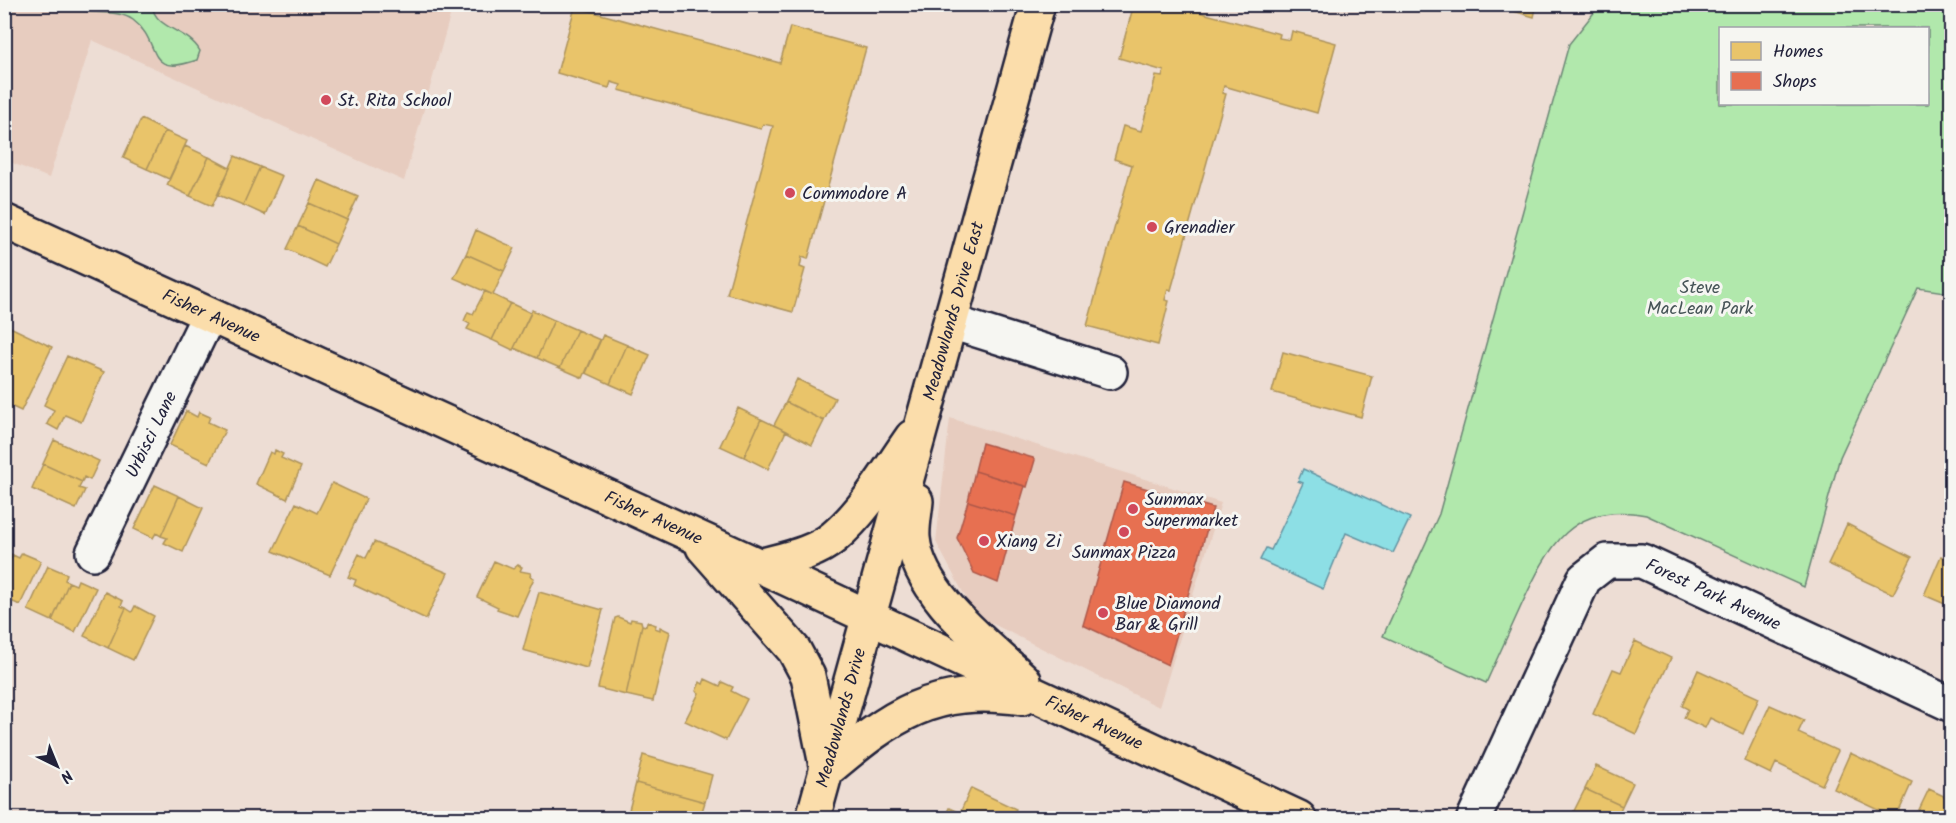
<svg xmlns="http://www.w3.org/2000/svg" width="1956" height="823" viewBox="0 0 1956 823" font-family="Kalam,sans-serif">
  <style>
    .built { fill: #e7ccbf }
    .green { fill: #b1e8ac; stroke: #6a8574; stroke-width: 1.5; fill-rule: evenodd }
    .water { fill: #8ddfe5; stroke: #6293a1; stroke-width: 1.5 }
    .homes { fill: #e9c46a; stroke: #ad935c; stroke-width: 1.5 }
    .shops { fill: #e76f51; stroke: #ac584a; stroke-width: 1.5 }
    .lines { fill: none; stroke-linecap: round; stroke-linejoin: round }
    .minor-casing { stroke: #22223b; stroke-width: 38 }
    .major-casing { stroke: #22223b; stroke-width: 38 }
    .minor { stroke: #f6f6f2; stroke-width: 33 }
    .major { stroke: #fbddab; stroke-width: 33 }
    .poi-dot { fill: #d1495b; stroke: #f6f6f2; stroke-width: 2 }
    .labels { text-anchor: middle; stroke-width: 6; stroke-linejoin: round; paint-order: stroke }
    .poi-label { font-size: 18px; fill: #22223b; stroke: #f6f6f2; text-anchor: start }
    .park-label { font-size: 18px; fill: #465457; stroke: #f6f6f2 }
    .street-label { font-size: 18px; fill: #22223b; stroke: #f6f6f2 }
  </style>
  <rect width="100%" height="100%" fill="#edddd4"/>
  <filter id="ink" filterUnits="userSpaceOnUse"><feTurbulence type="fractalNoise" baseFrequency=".0167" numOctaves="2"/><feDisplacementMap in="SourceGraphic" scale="12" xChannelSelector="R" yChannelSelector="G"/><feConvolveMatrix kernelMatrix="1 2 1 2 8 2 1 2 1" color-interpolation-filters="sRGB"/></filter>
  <g filter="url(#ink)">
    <path class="built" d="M4 5H453L404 181 92 40 49 178 5 160Z
      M950 418 1221 503 1159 707 975 615 936 542Z"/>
    <path class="green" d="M70 5H152C155 30 188 29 200 51L197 60C143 79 163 42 133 20 115 7 88 18 70 5Z
      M1600 5H1951V293L1918 288 1840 457 1804 587 1646 515C1572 501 1549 546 1522 604 1510 630 1498 657 1486 683L1383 636 1439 514 1569 44ZM1720 28H1928V104H1720Z"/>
    <path class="water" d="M1303 469 1410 518 1393 553 1346 533 1323 589 1260 560 1266 548 1271 550 1303 483 1298 481Z"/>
    <path class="homes" d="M1134 4H1180V7L1280 34 1279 38 1290 40 1292 31 1336 43 1317 113 1224 86 1222 93 1226 94 1171 290 1168 289 1165 300 1169 301 1158 345 1087 326 1132 165 1114 159 1123 126 1141 131 1156 76 1162 77 1164 71 1119 58Z
      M1489 4H1537L1534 17Z
      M575 7 780 63 790 27 866 48 808 259 802 257 800 267 805 269 793 312 727 294 773 126 763 124 761 129 619 90 621 85 611 82 609 88 557 73Z
      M141 119 165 131 147 169 123 158Z
      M165 131 187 141 169 179 147 169Z
      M185 146 209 157 190 196 167 185Z
      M235 156 260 167 243 205 218 195Z
      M209 157 230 168 212 206 190 196Z
      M260 167 282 176 265 215 243 205Z
      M319 180 358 197 347 220 309 203Z
      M309 203 347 220 336 244 298 226Z
      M298 226 336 244 325 267 287 249Z
      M476 230 515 248 504 271 466 254Z
      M466 254 504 271 493 295 454 278Z
      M485 291 510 303 492 340 467 329 470 324 464 321 468 312 473 314Z
      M510 303 531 313 513 350 492 340Z
      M532 310 554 320 537 358 514 348Z
      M554 320 577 330 560 368 537 358Z
      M10 327 52 347 21 411 4 403V338Z
      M577 330 600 340 583 378 560 368Z
      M603 335 627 345 610 384 586 373Z
      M627 345 650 355 633 394 610 384Z
      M1283 352 1372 376 1361 417 1272 392Z
      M67 356 104 372 81 422 65 415 58 430 47 424 54 410 44 405Z
      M797 379 835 398 824 421 786 402Z
      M786 402 824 421 812 445 774 425Z
      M738 408 761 419 744 457 720 446Z
      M186 411 197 417 199 412 210 417 208 422 225 430 209 463 170 445Z
      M761 419 786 431 768 469 744 457Z
      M54 440 99 461 90 480 84 477 82 482 43 464Z
      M275 450 283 454 281 458 301 467 287 499 256 484 270 452 274 454Z
      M43 464 82 482 79 488 85 490 76 509 32 489Z
      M332 483 366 499 330 575 273 551 296 503 317 513Z
      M155 485 179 496 161 536 156 533 153 538 134 529Z
      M179 496 203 508 183 552 164 543 167 538 161 536Z
      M1847 524 1912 557 1893 594 1828 564Z
      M374 542 448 573 426 619 354 585 356 580 348 577 359 554 366 558Z
      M4 544 11 548 8 553 13 555 4 573Z
      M22 553 41 561 20 605 4 598V573L13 555 19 558Z
      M1941 556 1952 561V607L1924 595Z
      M494 561 513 569 518 565 522 567 520 571 531 573 530 576 534 578 517 616 497 609 498 607 477 597Z
      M48 566 67 574 65 580 69 582 52 621 28 610Z
      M78 580 96 588 75 632 52 621 69 582 76 585Z
      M105 592 123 601 121 606 126 608 108 648 84 636Z
      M539 592 603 610 587 668 523 650Z
      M135 606 154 616 133 660 108 648 126 608 132 612Z
      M618 617 630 622 631 619 641 621 642 625 626 695 598 688 615 618Z
      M647 622 656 625 655 628 660 630V627L670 632 653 701 626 695 642 625 646 626Z
      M1635 641 1671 658 1636 734 1593 714 1613 669 1621 672Z
      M1698 670 1759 698 1743 734 1710 718 1705 728 1684 718 1688 709 1682 706Z
      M705 679 720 686 722 682 733 687 731 691 747 699 726 740 685 721 699 693 696 691 700 682 703 684Z
      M1770 705 1804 720 1798 733 1838 751 1822 785 1776 763 1771 774 1744 761Z
      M1850 753 1912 782 1896 818 1834 789Z
      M643 755 712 775 705 802 636 783Z
      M1596 766 1633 783 1622 806 1585 789Z
      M636 783 705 802 700 818H659L629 810Z
      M971 788 1016 809 1011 818H972L960 813Z
      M1585 789 1622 806 1617 818H1584L1573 813Z
      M1929 789 1952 800V818H1915Z
      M949 808 960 813 972 818H944Z"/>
    <path class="shops" d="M982 443 1033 458 1035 460 1027 487 975 471Z
      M975 471 1025 486 1016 516 968 501Z
      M1124 482 1213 508 1168 665 1083 625Z
      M968 501 1016 516 998 583 974 573 957 538Z"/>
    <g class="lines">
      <g class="minor-casing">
        <g id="minor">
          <path d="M951 322 1110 372"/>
          <path id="s1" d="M93 553 209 315"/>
          <path id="s2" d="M1474 818 1584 579 1607 561H1642L1952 705"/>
        </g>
      </g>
      <g class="major-casing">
        <g id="major">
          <path id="s3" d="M4 221 760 566 1299 818"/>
          <path d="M916 501C915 513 912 526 913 538 918 594 986 644 1024 680"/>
          <path d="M703 547 794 650 808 676 826 765"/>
          <path d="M760 566C784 559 814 554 834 537 866 510 888 471 912 437"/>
          <path d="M827 770C892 715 933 685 1022 698"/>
          <path id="s4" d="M813 818 1038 4"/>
        </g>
      </g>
      <use href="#minor" class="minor"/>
      <use href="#major" class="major"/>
    </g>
  </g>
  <g class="poi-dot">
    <circle cx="326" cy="100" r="6"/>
    <circle cx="790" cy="193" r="6"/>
    <circle cx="1152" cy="227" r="6"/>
    <circle cx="1133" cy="509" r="6"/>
    <circle cx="1124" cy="532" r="6"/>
    <circle cx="984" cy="541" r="6"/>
    <circle cx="1103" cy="613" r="6"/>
  </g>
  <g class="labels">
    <g class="poi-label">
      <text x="338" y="106">St. Rita School</text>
      <text x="802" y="199">Commodore A</text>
      <text x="1164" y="233">Grenadier</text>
      <text x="1145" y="505">Sunmax<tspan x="1145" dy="21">Supermarket</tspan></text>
      <text x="996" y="547">Xiang Zi</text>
      <text x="1124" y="558" text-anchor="middle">Sunmax Pizza</text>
      <text x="1115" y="609">Blue Diamond<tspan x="1115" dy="21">Bar &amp; Grill</tspan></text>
    </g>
    <g class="park-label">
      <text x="1700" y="293">Steve<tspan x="1700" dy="21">MacLean Park</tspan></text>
    </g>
    <g class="street-label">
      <text dy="6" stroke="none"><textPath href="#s4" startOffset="526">Meadowlands Drive East</textPath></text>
      <text dy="6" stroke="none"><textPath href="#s3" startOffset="228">Fisher Avenue</textPath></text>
      <text dy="6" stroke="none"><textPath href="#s1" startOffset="132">Urbisci Lane</textPath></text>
      <text dy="6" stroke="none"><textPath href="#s3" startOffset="714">Fisher Avenue</textPath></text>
      <text dy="6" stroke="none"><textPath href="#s2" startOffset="406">Forest Park Avenue</textPath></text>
      <text dy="6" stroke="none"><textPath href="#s4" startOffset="104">Meadowlands Drive</textPath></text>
      <text dy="6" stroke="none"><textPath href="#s3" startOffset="1200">Fisher Avenue</textPath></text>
    </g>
  </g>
  <rect width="1956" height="823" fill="none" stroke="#f6f6f2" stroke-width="24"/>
  <rect x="12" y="12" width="1932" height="799" fill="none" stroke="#22223b" stroke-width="2" filter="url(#ink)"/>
  <rect x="1719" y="27" width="210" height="78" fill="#f6f6f2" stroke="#a1a1a9" stroke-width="1.5"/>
  <rect x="1731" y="42" width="30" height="18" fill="#e9c46a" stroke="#a1a1a9" stroke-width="1.5"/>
  <text x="1773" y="57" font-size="18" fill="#22223b">Homes</text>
  <rect x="1731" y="72" width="30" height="18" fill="#e76f51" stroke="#a1a1a9" stroke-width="1.5"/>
  <text x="1773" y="87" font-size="18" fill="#22223b">Shops</text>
  <g transform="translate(57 766) rotate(137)" stroke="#f6f6f2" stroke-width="4.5" paint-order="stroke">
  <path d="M0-4.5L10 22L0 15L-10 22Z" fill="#22223b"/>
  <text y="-9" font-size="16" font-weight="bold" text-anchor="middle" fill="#22223b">N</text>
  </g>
</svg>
